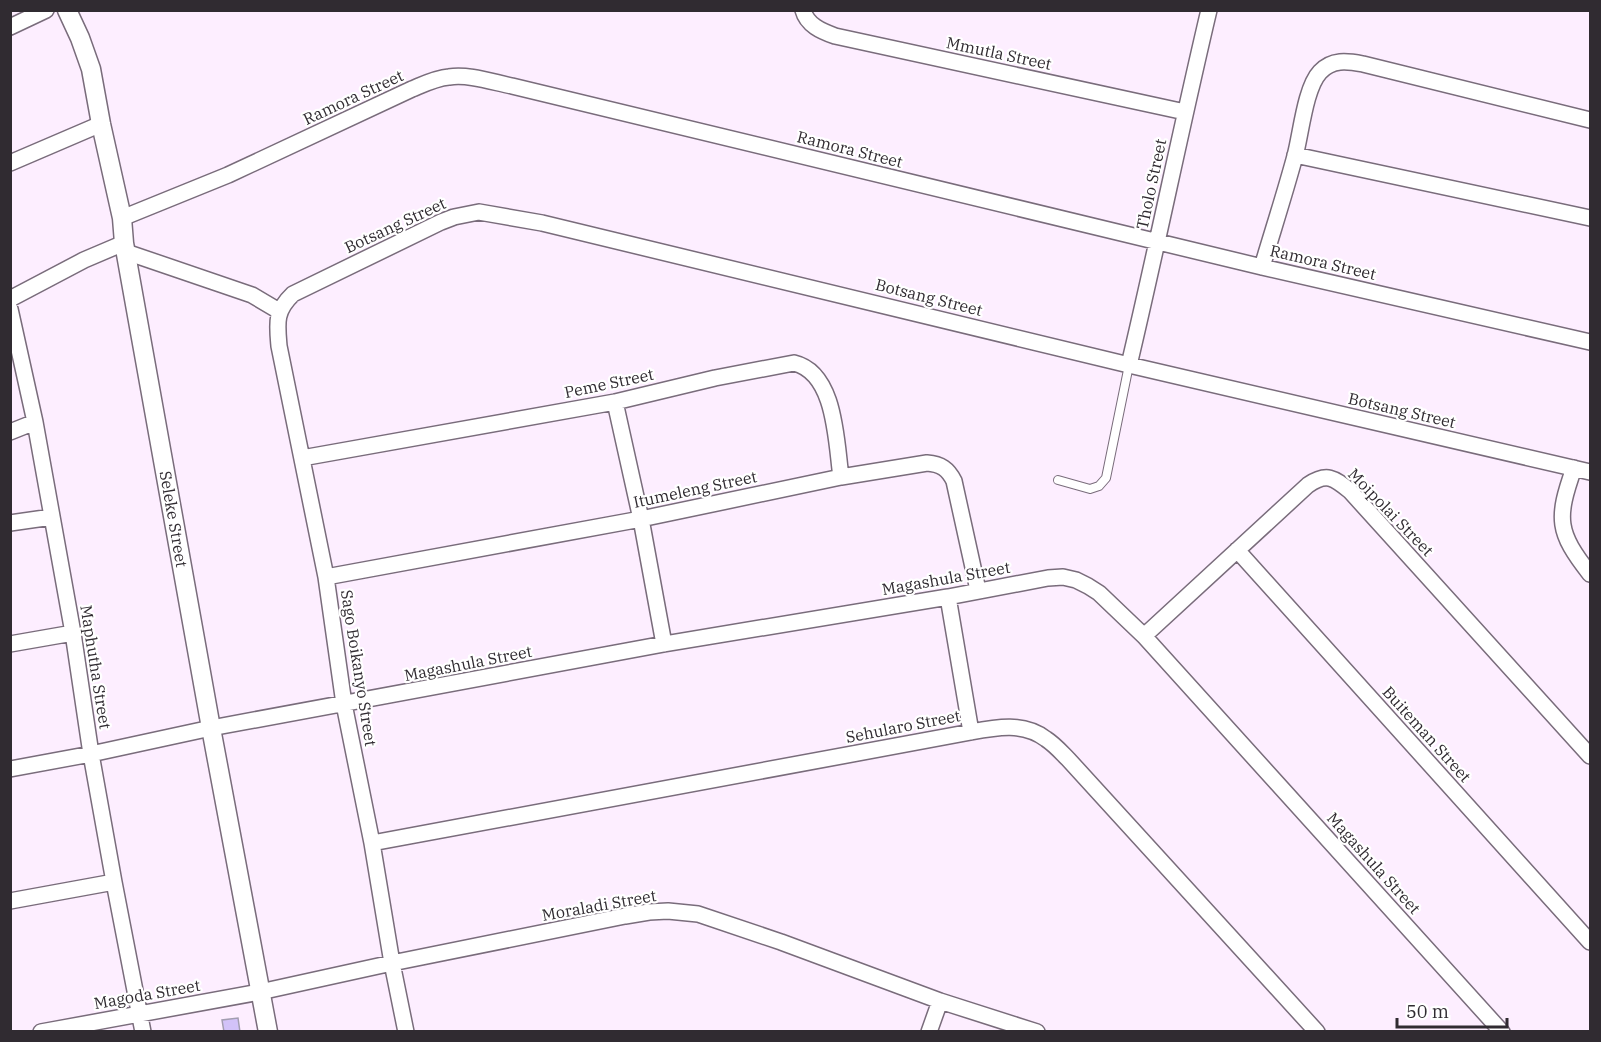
<svg xmlns="http://www.w3.org/2000/svg" width="1601" height="1042" viewBox="0 0 1601 1042" font-family="'IBM Plex Serif',serif">
  <style>
    .building { fill: #d2c2f8; stroke: #a29db0; stroke-width: 1.5 }
    .lines { fill: none; stroke-linecap: round; stroke-linejoin: round }
    .service-casing { stroke: #796c7b; stroke-width: 10 }
    .minor-casing { stroke: #796c7b; stroke-width: 18 }
    .tertiary-casing { stroke: #796c7b; stroke-width: 21 }
    .service { stroke: #fff; stroke-width: 8 }
    .minor { stroke: #fff; stroke-width: 15 }
    .tertiary { stroke: #fff; stroke-width: 18 }
    .labels { text-anchor: middle; stroke-width: 4.5; stroke-linejoin: round; paint-order: stroke }
    .street-label { font-size: 16px; fill: #302b31; stroke: #fff }
  </style>
  <rect width="100%" height="100%" fill="#fdeeff"/>
  <path class="building" d="M238 1018 240 1032H224L222 1020Z"/>
  <g class="lines">
    <g class="service-casing">
      <path id="service" d="M1058 480 1090 489 1099 486 1106 478 1129 365"/>
    </g>
    <g class="minor-casing">
      <path id="minor" d="M803 10C807 25 821 31 835 36L1185 112
        M10 27 46 10
        M1295 155 1590 218
        M10 163 101 124
        M122 218 228 175 412 89C424 84 436 78 449 77 469 74 492 82 512 86L1262 267 1590 342
        M126 252 252 295 279 311
        M1262 267C1273 230 1285 193 1295 156 1301 134 1305 88 1320 72 1332 59 1347 61 1363 64L1590 120
        M10 299 84 260 124 243
        M10 309 35 422 73 633 91 754 114 882 143 1032
        M1129 365C1157 247 1181 128 1209 10
        M615 402 641 519 664 644
        M10 432 35 422
        M302 458 615 402 715 378 794 363C836 373 836 442 841 477
        M1574 468C1556 519 1557 532 1590 574
        M10 523 52 517
        M1237 550 1590 942
        M326 577 641 519 841 477 927 463C941 464 948 469 954 481L978 590
        M948 597 971 732
        M1144 636 1308 485C1327 472 1334 478 1350 491L1590 756
        M10 644 73 633
        M10 769 91 754 211 728 664 644 948 597 1048 578 1063 577 1076 580 1088 586 1099 593 1144 636 1502 1032
        M372 843 971 732C997 727 1024 722 1046 739 1054 744 1061 752 1068 759L1317 1032
        M10 901 114 882
        M41 1032 260 992 392 963 625 916 649 912 668 911 698 914 781 942 940 1001 1037 1032
        M406 1032 392 963 372 843 344 704 326 577 279 346C277 323 275 311 293 294L441 222 454 217 479 212 542 223 1129 365 1590 472
        M929 1032 940 1001"/>
    </g>
    <g class="tertiary-casing">
      <path id="tertiary" d="M67 10 80 38 91 69 101 124 122 218 124 243 211 728 268 1032"/>
    </g>
    <use href="#service" class="service"/>
    <use href="#minor" class="minor"/>
    <use href="#tertiary" class="tertiary"/>
  </g>
  <g class="labels">
    <g class="street-label">
      <text transform="translate(999 53) rotate(12)" y="6">Mmutla Street</text>
      <text transform="translate(353 97) rotate(-25)" y="6">Ramora Street</text>
      <text transform="translate(850 149) rotate(14)" y="6">Ramora Street</text>
      <text transform="translate(1151 184) rotate(-78)" y="6">Tholo Street</text>
      <text transform="translate(395 225) rotate(-25)" y="6">Botsang Street</text>
      <text transform="translate(1323 262) rotate(13)" y="6">Ramora Street</text>
      <text transform="translate(929 297) rotate(14)" y="6">Botsang Street</text>
      <text transform="translate(609 383) rotate(-12)" y="6">Peme Street</text>
      <text transform="translate(1402 410) rotate(13)" y="6">Botsang Street</text>
      <text transform="translate(695 489) rotate(-12)" y="6">Itumeleng Street</text>
      <text transform="translate(1391 512) rotate(46)" y="6">Moipolai Street</text>
      <text transform="translate(174 519) rotate(80)" y="6">Seleke Street</text>
      <text transform="translate(946 578) rotate(-10)" y="6">Magashula Street</text>
      <text transform="translate(468 663) rotate(-11)" y="6">Magashula Street</text>
      <text transform="translate(96 667) rotate(81)" y="6">Maphutha Street</text>
      <text transform="translate(359 668) rotate(81)" y="6">Sago Boikanyo Street</text>
      <text transform="translate(903 726) rotate(-11)" y="6">Sehularo Street</text>
      <text transform="translate(1427 734) rotate(48)" y="6">Buiteman Street</text>
      <text transform="translate(1374 863) rotate(48)" y="6">Magashula Street</text>
      <text transform="translate(599 905) rotate(-10)" y="6">Moraladi Street</text>
      <text transform="translate(147 994) rotate(-10)" y="6">Magoda Street</text>
    </g>
  </g>
  <rect width="1601" height="1042" fill="none" stroke="#302b31" stroke-width="24"/>
  <path d="M1397 1018v9h110v-9" fill="none" stroke="#302b31" stroke-width="3"/>
  <text x="1406" y="1018" font-size="18" fill="#302b31" stroke="#ffffff" stroke-width="4.5" paint-order="stroke">50 m</text>
</svg>
